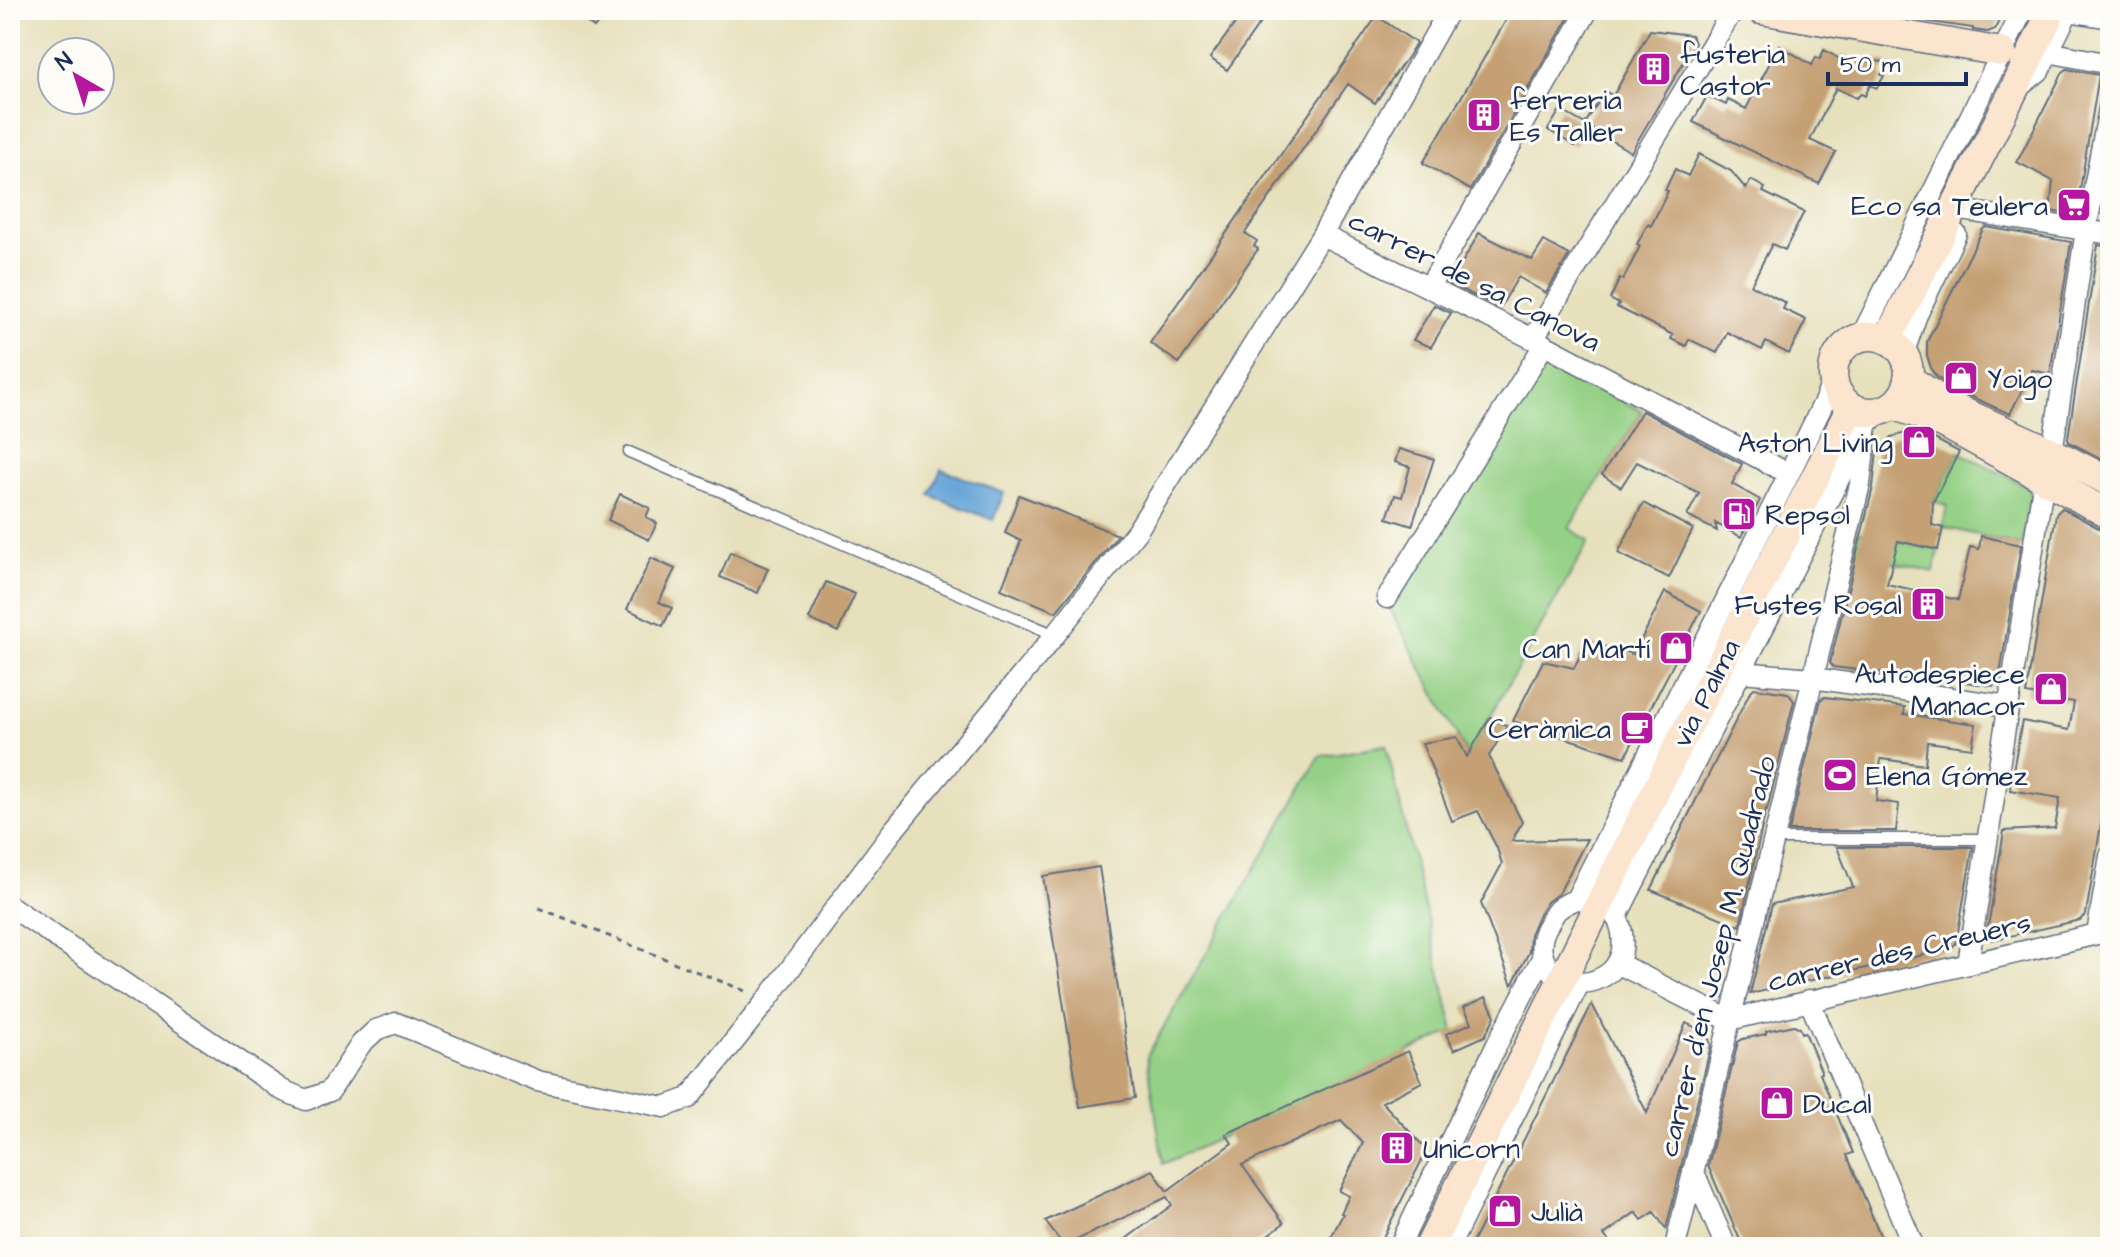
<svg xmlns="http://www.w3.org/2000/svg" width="2120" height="1257" viewBox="0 0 2120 1257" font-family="'Architects Daughter',sans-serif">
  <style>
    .green { fill: #94d085; stroke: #588072; stroke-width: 2 }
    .water { fill: #66a4d7; stroke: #406a9a; stroke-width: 2 }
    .building { fill: #c5a074 }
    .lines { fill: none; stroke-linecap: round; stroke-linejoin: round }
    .lane-casing { stroke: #626d7f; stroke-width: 13 }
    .street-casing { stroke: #626d7f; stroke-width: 23 }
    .secondary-casing { stroke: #626d7f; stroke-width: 31 }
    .path { stroke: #626d7f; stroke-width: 3; stroke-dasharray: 6 6; stroke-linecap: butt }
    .lane { stroke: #fff; stroke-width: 10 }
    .street { stroke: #fff; stroke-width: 20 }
    .secondary { stroke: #fbe5cf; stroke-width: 28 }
    .labels { text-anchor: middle; stroke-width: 6; stroke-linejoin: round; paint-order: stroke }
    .poi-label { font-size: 28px; fill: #1b2f5e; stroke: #fdfcf7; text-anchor: start }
    .street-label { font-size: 28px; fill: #1b2f5e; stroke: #fdfcf7 }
  </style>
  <rect width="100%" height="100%" fill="#fdfcf7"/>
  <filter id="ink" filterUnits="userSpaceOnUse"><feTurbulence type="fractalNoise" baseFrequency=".0125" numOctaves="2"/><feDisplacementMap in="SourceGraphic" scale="16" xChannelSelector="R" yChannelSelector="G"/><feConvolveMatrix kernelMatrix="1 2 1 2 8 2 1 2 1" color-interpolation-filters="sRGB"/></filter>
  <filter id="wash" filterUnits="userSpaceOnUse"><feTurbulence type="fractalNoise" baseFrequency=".006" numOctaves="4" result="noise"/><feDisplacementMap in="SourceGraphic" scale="32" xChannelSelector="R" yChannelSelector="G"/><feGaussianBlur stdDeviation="1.8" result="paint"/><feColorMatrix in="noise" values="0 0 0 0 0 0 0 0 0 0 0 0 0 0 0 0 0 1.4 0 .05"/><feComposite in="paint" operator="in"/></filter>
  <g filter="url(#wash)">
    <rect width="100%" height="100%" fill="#e6e0bc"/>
    <path class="green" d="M1546 363 1642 411 1569 528 1589 541 1468 756 1390 609 1537 365Z
      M1959 452 2027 486 2031 494 2022 545 1943 527 1947 506 1933 502Z
      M1858 532 1939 550 1934 572 1853 553Z
      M1386 745 1454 1031 1163 1164 1147 1056 1320 756Z"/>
    <path class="water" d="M941 469 1004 493 993 520 930 495Z"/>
    <g id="blocks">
      <path class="building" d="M571 10H609L594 28Z
        M1218 10H1269L1227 70 1210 58 1236 22Z
        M1512 10H1525L1569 17 1470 190 1423 163Z
        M1910 10H2004L1995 29 1988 32 1973 30V28L1909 19Z
        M1377 16 1416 43 1408 56 1375 103 1348 84 1245 233 1257 241 1254 246 1258 249 1179 363 1150 343Z
        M1650 30 1691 35 1695 43 1631 152 1586 126 1575 146 1548 130 1560 110 1585 124 1605 91 1613 96Z
        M1779 45 1812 65 1816 57 1820 59 1824 50 1840 59 1842 56 1849 60 1887 62 1881 75 1884 76 1877 88 1870 85 1865 96 1861 94 1856 98 1836 88 1810 140 1836 152 1819 184 1693 122 1707 96 1726 105 1728 100 1746 109Z
        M2067 69 2099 75 2077 208 2068 214 2050 211 2053 181 2017 162 2063 72Z
        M1699 154 1731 171 1746 189 1751 180 1765 188 1763 192 1804 212 1785 250 1772 244 1751 285 1786 303 1783 309 1806 320 1789 354 1766 342 1762 350 1727 332 1717 353 1689 339 1686 346 1671 339 1673 335 1617 307 1619 304 1610 299 1620 278 1623 280 1640 246 1637 244 1648 224 1651 226 1668 191 1665 190 1675 169 1688 176Z
        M1986 227 2071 242 2050 374 2032 370 2010 414 1956 390 1937 377 1932 371 1927 355V342L1930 335 1983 229Z
        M1479 233 1532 260 1544 241 1569 255 1546 293 1518 277 1500 308 1450 284Z
        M2098 245 2110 247V463L2069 442 2068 438Z
        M1434 305 1451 313 1431 347 1413 340Z
        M1642 411 1742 464 1732 484 1760 500 1741 537 1715 523 1717 531 1687 516 1699 493 1637 462 1621 487 1602 475Z
        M1912 431 1929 436 1959 452 1933 502 1932 525 1943 528 1938 550 1898 541 1887 584 1958 600 1970 547 1979 549 1981 536 2021 545 1999 680 1993 686 1908 674V676L1833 667 1830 663 1873 487 1877 451 1892 437Z
        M1399 449 1434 459 1412 526 1387 518 1395 495 1402 497 1410 467 1395 462Z
        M620 494 650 508 646 517 657 523 649 540 608 520Z
        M1019 495 1118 535 1056 612 1001 589 1021 541 1005 533Z
        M1643 503 1693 529 1669 578 1618 553Z
        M2062 508 2102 530 2110 532V771L2086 914 2080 920 1992 940 1987 933 2004 831 2055 828 2060 798 2011 790 2010 787 2022 721 2069 730 2074 702 2026 694 2056 514Z
        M730 552 768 568 758 593 720 577Z
        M651 558 675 569 659 602 672 608 663 626 627 609Z
        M826 582 855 594 838 632 809 619Z
        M1665 592 1701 611 1625 757 1513 721 1543 661 1574 668 1586 643 1634 654Z
        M1754 688 1788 693 1794 701 1767 810 1766 809 1740 926 1651 890 1750 692Z
        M1825 697 1905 707 1904 714 1976 724 1972 748 1927 742 1925 765 1881 759 1876 801 1899 804 1896 831H1789L1821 699Z
        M1490 717 1507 726 1489 756 1522 822 1512 841 1587 839 1559 893 1547 902 1538 916 1530 934 1529 952 1512 985 1481 903 1502 864 1497 848 1478 811 1452 821 1422 743 1457 737 1467 757Z
        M1837 847H1973L1956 943 1950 949 1750 994 1772 904 1853 887Z
        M1099 867 1135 1098 1080 1107 1043 876Z
        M1486 997 1495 1016 1485 1036 1454 1050 1446 1034 1472 1023 1464 1007Z
        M1592 1004 1647 1113 1686 1023 1707 1033 1711 1045 1666 1229 1654 1212 1642 1220 1636 1212 1604 1235 1613 1247H1470Z
        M1794 1025 1800 1028 1802 1033 1805 1032 1822 1073 1820 1074 1853 1153 1847 1155 1885 1247H1743L1708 1166 1738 1042 1743 1039 1766 1034V1031Z
        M1408 1051 1422 1082 1382 1102 1427 1150 1378 1247H1326L1343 1214 1341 1213 1349 1196 1339 1191 1363 1143 1341 1120 1242 1165 1284 1223 1251 1247H1115L1172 1205 1167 1197 1064 1246 1045 1221 1153 1170 1167 1191 1232 1143 1226 1134Z"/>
    </g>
  </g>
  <g filter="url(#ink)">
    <use href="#blocks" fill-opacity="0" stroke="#626d7f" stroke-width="2"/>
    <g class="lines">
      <g class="lane-casing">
        <path id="lane" d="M629 452 1055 635
          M1773 839H1988"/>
      </g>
      <g class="street-casing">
        <path id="street" d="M1449 10 1322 235 1533 339 1789 474
          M2068 11 2110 18
          M2048 52 2110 64
          M2019 87 2039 71 2069 10
          M1967 211 2110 234
          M1429 287 1588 10
          M1861 337 2023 10
          M1533 339 1733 10
          M1903 355 1916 317 1956 234
          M1387 598 1544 345
          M1741 672 1812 678 2008 706
          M1576 899 1789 474 1826 398 1833 378
          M1576 899C1599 905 1618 907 1622 933 1624 948 1622 962 1610 972 1573 1002 1522 965 1549 923 1552 918 1555 911 1560 908 1565 904 1571 902 1576 899Z
          M10 906 282 1090 306 1100 330 1091 361 1044 376 1030 396 1023 537 1081 664 1107 689 1098 767 1000 892 832 1055 635 1137 531 1322 235
          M1617 916 1867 424 1882 410
          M2097 934 2110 856
          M1617 963 1729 1020 2110 931
          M1968 964 2044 479 2052 452 2086 230 2110 103
          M1809 1000 1914 1247
          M1693 1170 1726 1247
          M1399 1247 1499 1040 1543 956
          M1449 1247 1579 984
          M1675 1247 1860 484 1867 424"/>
      </g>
      <g class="secondary-casing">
        <path id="secondary" d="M1761 10 2002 52
          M1833 374a38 38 0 1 1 76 0a38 38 0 1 1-76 0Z
          M1887 340 2013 92 2052 10
          M1908 378 1948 405 2052 452 2110 482
          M1893 405 1943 423 2110 515
          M1429 1247 1678 746 1851 407"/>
      </g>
      <path class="path" d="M539 908 750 993"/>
      <use href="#lane" class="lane"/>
      <use href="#street" class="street"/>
      <use href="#secondary" class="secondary"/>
    </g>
  </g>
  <defs>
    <g id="building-square" transform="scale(1.8)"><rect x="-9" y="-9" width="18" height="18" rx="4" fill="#b5179e" stroke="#fdfcf7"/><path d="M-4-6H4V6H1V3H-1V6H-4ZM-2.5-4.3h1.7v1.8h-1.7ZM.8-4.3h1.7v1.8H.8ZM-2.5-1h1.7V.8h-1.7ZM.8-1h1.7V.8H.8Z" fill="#fff"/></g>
    <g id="supermarket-square" transform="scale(1.8)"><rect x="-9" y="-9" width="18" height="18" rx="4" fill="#b5179e" stroke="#fdfcf7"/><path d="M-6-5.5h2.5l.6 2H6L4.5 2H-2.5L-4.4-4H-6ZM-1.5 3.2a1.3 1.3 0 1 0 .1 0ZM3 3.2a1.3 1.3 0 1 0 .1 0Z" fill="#fff"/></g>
    <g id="shop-square" transform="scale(1.8)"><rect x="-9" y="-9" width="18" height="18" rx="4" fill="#b5179e" stroke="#fdfcf7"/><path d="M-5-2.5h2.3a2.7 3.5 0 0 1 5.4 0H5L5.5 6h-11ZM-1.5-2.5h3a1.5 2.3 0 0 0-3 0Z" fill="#fff"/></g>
    <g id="fuel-square" transform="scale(1.8)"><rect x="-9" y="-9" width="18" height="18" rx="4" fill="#b5179e" stroke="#fdfcf7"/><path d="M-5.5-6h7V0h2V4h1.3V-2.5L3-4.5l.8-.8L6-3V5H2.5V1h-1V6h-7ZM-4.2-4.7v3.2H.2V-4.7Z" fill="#fff"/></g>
    <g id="cafe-square" transform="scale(1.8)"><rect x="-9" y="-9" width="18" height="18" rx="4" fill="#b5179e" stroke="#fdfcf7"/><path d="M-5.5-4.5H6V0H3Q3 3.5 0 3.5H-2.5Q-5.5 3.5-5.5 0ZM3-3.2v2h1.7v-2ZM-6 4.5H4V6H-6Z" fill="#fff"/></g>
    <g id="stadium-square" transform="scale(1.8)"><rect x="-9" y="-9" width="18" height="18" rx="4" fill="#b5179e" stroke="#fdfcf7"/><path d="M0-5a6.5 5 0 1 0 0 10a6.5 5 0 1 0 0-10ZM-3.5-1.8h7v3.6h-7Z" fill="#fff"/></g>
  </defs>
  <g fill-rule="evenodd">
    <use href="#building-square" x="1654" y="69"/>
    <use href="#building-square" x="1484" y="115"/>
    <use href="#supermarket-square" x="2074" y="205"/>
    <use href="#shop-square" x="1961" y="378"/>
    <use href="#shop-square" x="1919" y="442"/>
    <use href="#fuel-square" x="1739" y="514"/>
    <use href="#building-square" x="1928" y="604"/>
    <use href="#shop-square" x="1676" y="648"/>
    <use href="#shop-square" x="2051" y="689"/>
    <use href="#cafe-square" x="1637" y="728"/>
    <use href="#stadium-square" x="1840" y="775"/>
    <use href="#shop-square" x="1777" y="1103"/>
    <use href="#building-square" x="1397" y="1148"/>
    <use href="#shop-square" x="1505" y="1211"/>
  </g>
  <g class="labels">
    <g class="poi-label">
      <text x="1680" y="63">fusteria<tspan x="1680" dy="32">Castor</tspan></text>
      <text x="1510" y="109">ferreria<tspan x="1510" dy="32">Es Taller</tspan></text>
      <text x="2048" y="215" text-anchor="end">Eco sa Teulera</text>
      <text x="1987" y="388">Yoigo</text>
      <text x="1893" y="452" text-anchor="end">Aston Living</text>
      <text x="1765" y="524">Repsol</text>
      <text x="1902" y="614" text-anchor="end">Fustes Rosal</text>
      <text x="1650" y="658" text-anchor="end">Can Martí</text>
      <text x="2025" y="683" text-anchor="end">Autodespiece<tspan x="2025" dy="32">Manacor</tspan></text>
      <text x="1611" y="738" text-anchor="end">Ceràmica</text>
      <text x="1866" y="785">Elena Gómez</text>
      <text x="1803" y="1113">Ducal</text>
      <text x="1423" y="1158">Unicorn</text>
      <text x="1531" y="1221">Julià</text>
    </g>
    <g class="street-label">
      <text transform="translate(1475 280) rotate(27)" y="10">carrer de sa Canova</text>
      <text transform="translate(1705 693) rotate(-63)" y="10">via Palma</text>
      <text transform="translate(1899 951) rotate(-13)" y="10">carrer des Creuers</text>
      <text transform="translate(1716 956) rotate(-76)" y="10">carrer d'en Josep M. Quadrado</text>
    </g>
  </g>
  <rect width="2120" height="1257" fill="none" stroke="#fdfcf7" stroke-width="40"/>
  <g transform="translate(76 76) rotate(321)"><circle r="38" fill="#fdfcf7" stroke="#a3aaba" stroke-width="2"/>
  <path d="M0-6L14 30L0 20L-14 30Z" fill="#b5179e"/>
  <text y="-12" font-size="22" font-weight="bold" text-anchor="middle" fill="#1b2f5e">N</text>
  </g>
  <path d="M1828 72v12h138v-12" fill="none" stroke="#1b2f5e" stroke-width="4"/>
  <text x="1840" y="72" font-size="24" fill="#1b2f5e" stroke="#fdfcf7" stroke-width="6" paint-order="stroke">50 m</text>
</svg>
